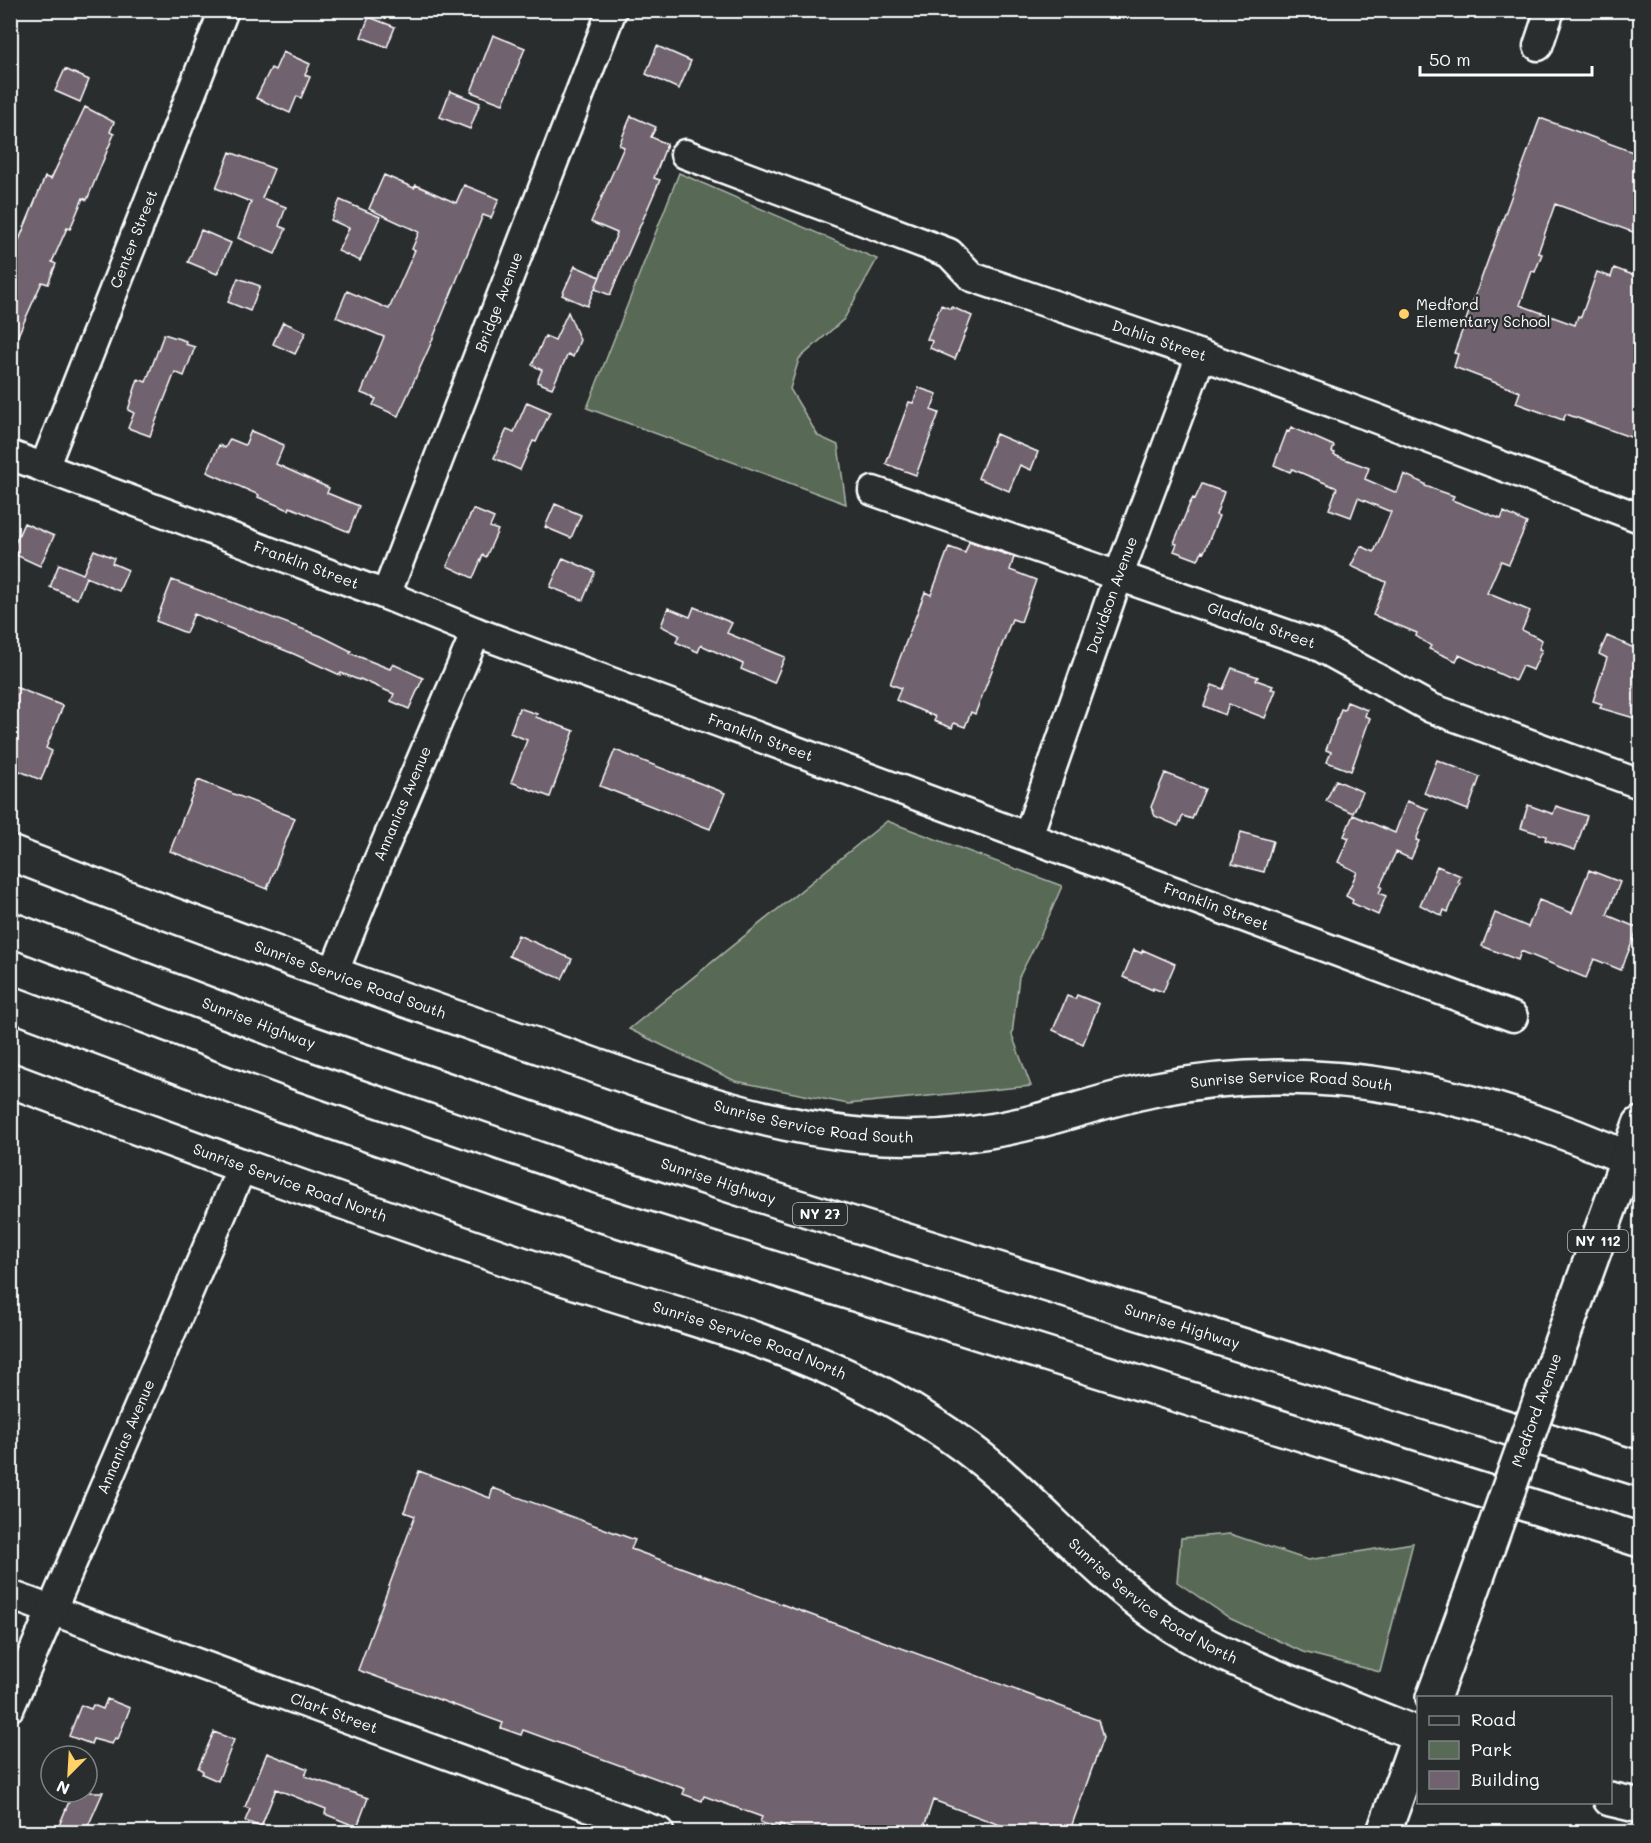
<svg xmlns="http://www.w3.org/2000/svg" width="1651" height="1843" viewBox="0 0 1651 1843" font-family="Mali,sans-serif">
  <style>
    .green { fill: #586b56; stroke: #acb5aa; stroke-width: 1.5 }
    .building { fill: #70626e; stroke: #fff; stroke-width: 1.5 }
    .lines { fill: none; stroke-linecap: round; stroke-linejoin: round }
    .street-casing { stroke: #fff; stroke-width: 33 }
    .secondary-casing { stroke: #fff; stroke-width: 38 }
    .primary-casing { stroke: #fff; stroke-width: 38 }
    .highway-casing { stroke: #fff; stroke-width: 38 }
    .street { stroke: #2a2d2e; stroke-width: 28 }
    .secondary { stroke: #2a2d2e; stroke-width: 33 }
    .primary { stroke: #2a2d2e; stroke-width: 33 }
    .highway { stroke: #2a2d2e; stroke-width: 33 }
    .primary-bridge-casing { stroke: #fff; stroke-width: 38; stroke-linecap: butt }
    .primary-bridge { stroke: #2a2d2e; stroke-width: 33 }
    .poi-dot { fill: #ffd166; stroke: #2a2d2e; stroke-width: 2 }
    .labels { text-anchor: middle; stroke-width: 4.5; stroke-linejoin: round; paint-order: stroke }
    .shield { fill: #2a2d2e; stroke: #bfc0c0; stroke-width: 1.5 }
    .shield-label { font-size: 14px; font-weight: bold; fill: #fff }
    .street-label { font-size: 15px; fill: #fff; stroke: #2a2d2e }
    .poi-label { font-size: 15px; fill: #fff; stroke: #2a2d2e; text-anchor: start }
  </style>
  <rect width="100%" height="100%" fill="#2a2d2e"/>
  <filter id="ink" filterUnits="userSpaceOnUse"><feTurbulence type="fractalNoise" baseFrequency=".0167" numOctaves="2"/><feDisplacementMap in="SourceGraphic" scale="12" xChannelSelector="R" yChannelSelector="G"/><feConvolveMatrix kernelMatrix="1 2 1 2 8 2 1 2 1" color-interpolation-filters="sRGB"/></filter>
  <g filter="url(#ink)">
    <path class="green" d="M679 173 877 259 844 319 799 359 790 389 818 436 838 445 846 504 587 408Z
      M887 821 1062 886 1042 932 1019 977 1012 1035 1031 1086 848 1104 735 1081 629 1029Z
      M1230 1534 1308 1560 1413 1543 1380 1672 1303 1652 1231 1619 1177 1582 1181 1538Z"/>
    <path class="building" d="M369 17 395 27 387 47 361 37Z
      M493 35 525 48 503 104 471 92Z
      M657 46 691 61 679 89 646 74Z
      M283 52 310 64 305 75 310 77 301 98 297 96 290 113 256 98 271 68 275 70Z
      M65 69 89 80 80 102 55 91Z
      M450 91 480 103 470 129 440 117Z
      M85 107 114 122 110 132 114 134 87 200 83 198 70 229 67 228 52 262 56 264 48 284 42 282 10 353V262L45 177 51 179Z
      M631 116 656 127 651 137 667 144 654 178 660 180 610 295 595 289 617 233 591 222 624 147 619 145Z
      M1540 118 1641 155V235L1555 204 1538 253 1542 254 1535 272 1532 271 1520 305 1575 325 1578 316 1581 317 1597 272 1611 277 1614 268 1641 278V441L1566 414 1563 420 1516 403 1520 392 1454 367 1458 354 1454 353Z
      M230 152 274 169 262 198 286 207 279 226 286 229 275 254 238 238 251 202 216 188Z
      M384 175 414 188 416 185 456 203 464 185 499 199 491 218 483 215 429 348 398 416 373 405 376 399 361 393 384 337 336 317 347 291 389 309 415 250 412 249 419 232 369 209Z
      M340 200 380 217 360 261 338 251 349 228 331 220Z
      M201 230 231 243 217 274 188 262Z
      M575 266 600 277 587 306 562 295Z
      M238 278 260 286 250 311 228 302Z
      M941 305 951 309 952 307 972 316 955 359 930 348 932 341 927 339Z
      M568 312 580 340 573 357 568 354 552 388 537 382 542 370 532 365 545 336 555 340Z
      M283 322 306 332 295 354 273 344Z
      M164 334 186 341 185 344 195 347 184 376 175 372 150 436 128 428 134 413 128 410 138 379 146 382Z
      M919 388 937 394 931 410 939 413 916 475 886 464 909 402 913 403Z
      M527 402 550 412 536 442 533 441 520 470 494 458 507 429 514 432Z
      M1291 427 1334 446 1332 452 1335 453 1334 455 1369 468 1365 479 1397 493 1404 474 1425 484V486L1454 496 1452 500 1501 519 1504 512 1527 523 1509 564 1501 561 1487 593 1530 611 1522 630 1542 640 1539 649 1542 650 1533 670 1522 666 1515 681 1459 655 1456 661 1429 649 1431 646 1416 636 1417 633 1373 615 1386 582 1351 566 1361 546 1374 552 1391 512 1358 498 1351 517 1329 509 1337 488 1292 469 1290 472 1274 465 1287 431 1289 432Z
      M251 431 284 445 276 464 329 488 327 493 359 506 349 532 290 507 289 510 277 505 258 497 259 495 207 472 219 445 225 448 230 439 245 445Z
      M996 434 1038 452 1031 470 1020 465 1009 491 978 478Z
      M1202 484 1224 492 1216 515 1219 516 1204 552 1202 551 1198 560 1174 551 1177 544 1174 543 1190 503 1193 498 1195 499Z
      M555 504 581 515 571 538 545 527Z
      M473 509 494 518 490 527 498 530 486 557 483 555 473 578 447 566Z
      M24 523 54 536 40 566 16 555 18 552 12 550Z
      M969 542 1014 557 1010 570 1036 580 1021 622 1012 619 975 714 971 712 965 727 954 723 952 728 934 721 936 717 896 700 901 688 890 684 925 592 931 595 949 547 965 553Z
      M94 550 114 558 112 563 128 570 119 591 86 577 77 599 50 587 59 564 83 574Z
      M563 558 595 572 583 600 550 587Z
      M172 580 321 636 351 651 350 653 390 669 393 664 423 678 409 709 391 701 394 694 360 679 359 680 341 673 340 675 294 654 194 614 186 633 156 621Z
      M694 607 732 623 727 633 785 657 774 683 741 669 743 664 701 645 698 652 676 642 679 635 661 626 668 608 690 617Z
      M1607 636 1641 651V720L1600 708 1602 704 1593 701 1607 658 1599 654Z
      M1232 668 1258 677 1256 680 1273 686 1271 689 1276 690 1265 718 1229 704 1225 715 1204 706 1212 685 1223 689Z
      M10 685 63 706 46 748 52 751 41 780 10 767Z
      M1347 702 1367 710 1365 716 1370 718 1351 771 1327 762 1331 752 1326 750 1341 709 1344 710Z
      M519 708 537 714 536 717 574 731 550 797 511 782 527 740 510 733Z
      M615 750 725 793 710 829 600 786Z
      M1437 760 1480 777 1468 810 1424 793Z
      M1165 773 1205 789 1192 819 1183 816 1178 826 1155 816 1151 807Z
      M198 780 295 818 267 889 170 851Z
      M1336 780 1363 792 1353 813 1326 801Z
      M1407 801 1428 809 1416 840 1419 841 1411 859 1396 852 1380 886 1382 887 1379 893 1386 896 1378 915 1352 903 1353 900 1346 896 1357 872 1338 862 1349 838 1344 836 1353 815 1395 833Z
      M1528 805 1553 814 1556 806 1587 816 1575 850 1545 840 1546 836 1521 828Z
      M1241 832 1273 841 1264 872 1232 864Z
      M1437 866 1461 876 1458 882 1460 883 1448 912 1444 910 1442 916 1420 905Z
      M1589 870 1620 882 1607 915 1638 928 1621 970 1594 959 1586 978 1521 951 1518 960 1482 946 1495 913 1528 927 1539 900 1572 913Z
      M518 935 572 959 562 979 509 956Z
      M1134 950 1141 953 1143 950 1175 964 1163 992 1153 988V990L1123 977Z
      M1077 995 1099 1004 1083 1044 1053 1030 1067 996 1075 999Z
      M419 1471 490 1498 493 1488 635 1540 631 1549 1098 1720 1103 1738 1069 1833H1021L933 1800 922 1833H804L780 1824 778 1829 760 1822 762 1817 704 1796 702 1801 683 1794 685 1789 523 1730 521 1735 501 1728 503 1723 358 1670 415 1516 404 1512Z
      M107 1699 130 1708 118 1739 115 1738 112 1744 93 1739 91 1744 69 1736 81 1705 91 1709 93 1705 103 1709Z
      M214 1732 234 1740 218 1781 202 1774 203 1771 198 1768Z
      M267 1753 308 1769 305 1776 368 1798 357 1827 325 1814 326 1809 276 1789 261 1827 245 1821 250 1809 245 1807Z
      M73 1792H103L85 1833H56Z"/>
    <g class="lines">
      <g class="street-casing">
        <g id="street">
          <path d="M1538 46 1550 10"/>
          <path id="s1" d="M685 154 949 253 972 277 1201 355 1372 417 1640 518"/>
          <path id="s2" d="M10 455 386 595 476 632 1513 1017"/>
          <path id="s3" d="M44 468 224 10"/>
          <path id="s4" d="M873 491 1315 644 1431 708 1640 784"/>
          <path id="s5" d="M386 595 612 10"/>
          <path id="s6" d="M1028 836 1118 577 1201 355"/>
          <path id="s7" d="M333 974 379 859 476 632"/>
          <path id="s8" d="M10 1595 659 1832"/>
          <path id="s9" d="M10 1707 242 1167"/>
        </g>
      </g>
      <g class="secondary-casing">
        <g id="secondary">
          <path id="s10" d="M10 853C188 922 367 988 547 1049 650 1084 750 1124 859 1135 917 1141 980 1136 1037 1121 1075 1111 1113 1098 1152 1090 1320 1055 1487 1094 1640 1164"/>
          <path id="s11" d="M10 1080C187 1147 365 1211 545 1272 654 1309 768 1335 871 1388 922 1415 971 1447 1013 1486 1062 1531 1106 1579 1160 1617 1204 1648 1253 1667 1301 1687 1340 1703 1379 1719 1418 1734"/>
          <path d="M1610 1799 1640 1806"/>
        </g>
      </g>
      <g class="primary-casing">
        <path id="primary" d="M1568 1323 1640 1124
          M1433 1698 1466 1608
          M1384 1832 1418 1737"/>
      </g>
      <g class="highway-casing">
        <g id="highway">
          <path id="s12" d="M10 929 299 1039 612 1147 769 1198 1640 1469"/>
          <path d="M10 1003 283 1105 596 1213 1640 1540"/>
        </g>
      </g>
      <use href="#street" class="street"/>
      <use href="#secondary" class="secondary"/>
      <use href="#primary" class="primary"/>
      <use href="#highway" class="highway"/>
      <g class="primary-bridge-casing">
        <g id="primary-bridge">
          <path id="s13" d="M1466 1608 1568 1323"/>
        </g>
      </g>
      <use href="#primary-bridge" class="primary-bridge"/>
    </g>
  </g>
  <circle class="poi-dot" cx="1404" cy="314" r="6"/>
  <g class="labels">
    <g class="shield">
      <rect x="793" y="1203" width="54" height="22" rx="4.5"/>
      <rect x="1568" y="1230" width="60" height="22" rx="4.5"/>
    </g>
    <g class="shield-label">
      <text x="820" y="1219">NY 27</text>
      <text x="1598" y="1246">NY 112</text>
    </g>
    <g class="street-label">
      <text dy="5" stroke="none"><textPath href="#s3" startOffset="246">Center Street</textPath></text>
      <text dy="5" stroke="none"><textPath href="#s5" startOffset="314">Bridge Avenue</textPath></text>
      <text dy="5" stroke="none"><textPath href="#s1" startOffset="513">Dahlia Street</textPath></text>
      <text dy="5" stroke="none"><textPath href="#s2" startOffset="316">Franklin Street</textPath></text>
      <text dy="5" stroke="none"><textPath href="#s6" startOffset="255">Davidson Avenue</textPath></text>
      <text dy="5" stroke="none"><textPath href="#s4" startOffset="411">Gladiola Street</textPath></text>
      <text dy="5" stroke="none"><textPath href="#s2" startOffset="802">Franklin Street</textPath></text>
      <text dy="5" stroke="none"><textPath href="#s7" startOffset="184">Annanias Avenue</textPath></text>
      <text dy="5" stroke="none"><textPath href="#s2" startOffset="1288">Franklin Street</textPath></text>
      <text dy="5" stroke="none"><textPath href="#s10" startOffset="363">Sunrise Service Road South</textPath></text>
      <text dy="5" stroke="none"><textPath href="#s12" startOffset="266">Sunrise Highway</textPath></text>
      <text dy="5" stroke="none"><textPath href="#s10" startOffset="1335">Sunrise Service Road South</textPath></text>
      <text dy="5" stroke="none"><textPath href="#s10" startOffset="849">Sunrise Service Road South</textPath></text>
      <text dy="5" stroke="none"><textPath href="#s12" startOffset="752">Sunrise Highway</textPath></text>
      <text dy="5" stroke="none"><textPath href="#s11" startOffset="298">Sunrise Service Road North</textPath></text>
      <text dy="5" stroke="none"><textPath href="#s12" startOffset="1238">Sunrise Highway</textPath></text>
      <text dy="5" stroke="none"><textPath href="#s11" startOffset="784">Sunrise Service Road North</textPath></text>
      <text dy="5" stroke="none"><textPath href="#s13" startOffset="210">Medford Avenue</textPath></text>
      <text dy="5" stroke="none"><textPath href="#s9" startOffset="294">Annanias Avenue</textPath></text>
      <text dy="5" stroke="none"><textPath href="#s11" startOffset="1270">Sunrise Service Road North</textPath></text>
      <text dy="5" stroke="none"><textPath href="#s8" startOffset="345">Clark Street</textPath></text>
    </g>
    <g class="poi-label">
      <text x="1416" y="310">Medford<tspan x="1416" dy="17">Elementary School</tspan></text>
    </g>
  </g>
  <rect width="1651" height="1843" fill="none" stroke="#2a2d2e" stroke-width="36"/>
  <rect x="18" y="18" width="1615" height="1807" fill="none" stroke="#fff" stroke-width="2" filter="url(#ink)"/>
  <rect x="1417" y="1696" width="195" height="108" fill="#2a2d2e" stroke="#7f8182" stroke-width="1.5"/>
  <rect x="1429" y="1716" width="30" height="9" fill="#2a2d2e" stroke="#7f8182" stroke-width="1.5"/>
  <text x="1471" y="1726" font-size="18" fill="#ffffff">Road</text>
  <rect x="1429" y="1741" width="30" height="18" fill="#586b56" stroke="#7f8182" stroke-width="1.5"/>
  <text x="1471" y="1756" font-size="18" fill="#ffffff">Park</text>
  <rect x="1429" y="1771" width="30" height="18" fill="#70626e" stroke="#7f8182" stroke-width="1.5"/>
  <text x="1471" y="1786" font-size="18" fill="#ffffff">Building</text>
  <g transform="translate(69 1774) rotate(204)"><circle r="28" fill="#2a2d2e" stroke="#7f8182" stroke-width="1.5"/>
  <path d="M0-4.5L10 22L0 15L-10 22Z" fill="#ffd166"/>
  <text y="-9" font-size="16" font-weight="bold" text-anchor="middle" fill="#ffffff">N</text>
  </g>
  <path d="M1420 66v9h172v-9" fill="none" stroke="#ffffff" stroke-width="3"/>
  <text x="1429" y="66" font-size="18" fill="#ffffff" stroke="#2a2d2e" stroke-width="4.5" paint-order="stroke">50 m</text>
</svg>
